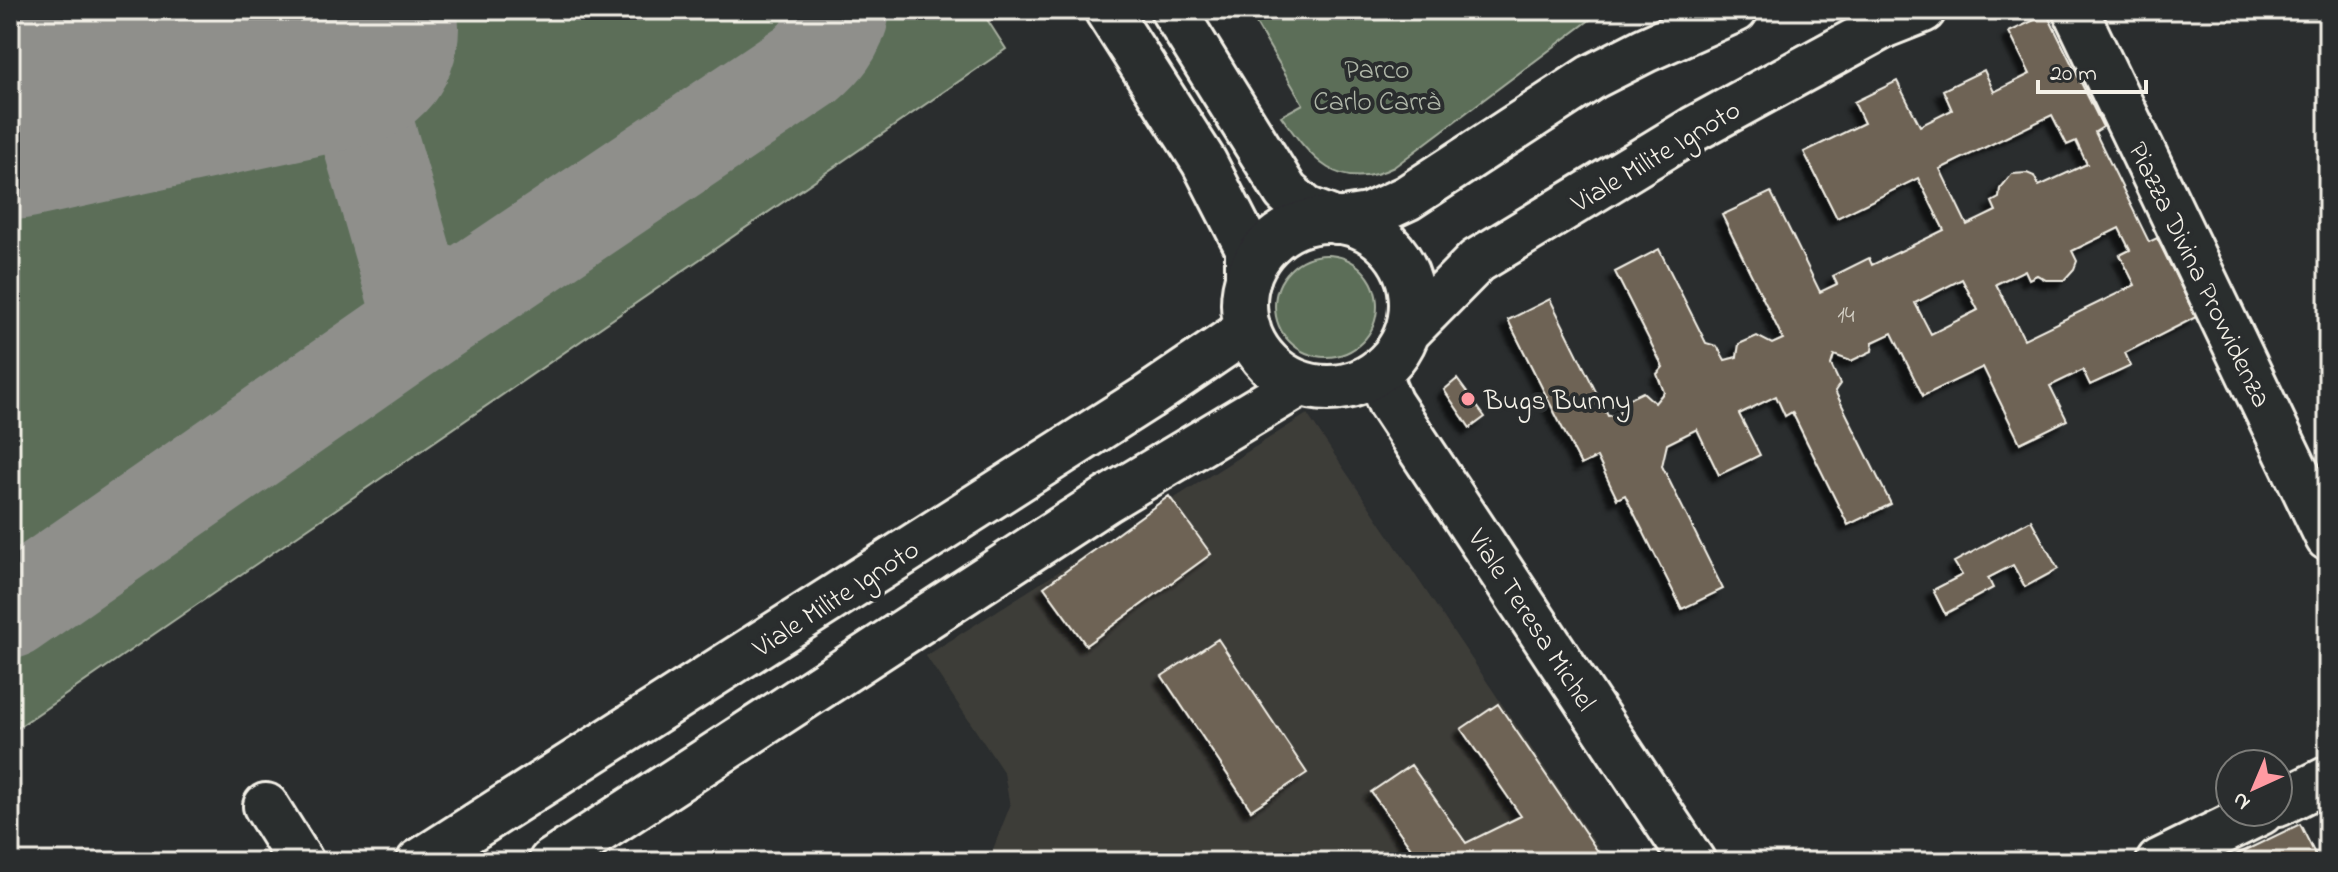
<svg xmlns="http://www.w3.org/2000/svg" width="2338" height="872" viewBox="0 0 2338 872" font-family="'Indie Flower',sans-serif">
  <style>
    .built { fill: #3e3d39 }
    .green { fill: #5b6e59; stroke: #a8b0a0; stroke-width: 2 }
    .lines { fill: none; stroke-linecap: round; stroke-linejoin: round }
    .taxiway { stroke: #8f8f8b; stroke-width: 96 }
    .runway { stroke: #8f8f8b; stroke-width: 242 }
    .building { fill: #6e6354; stroke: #f4f1e8; stroke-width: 2; fill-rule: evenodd; filter: url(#shadow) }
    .minor-casing { stroke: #f4f1e8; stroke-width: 50 }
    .major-casing { stroke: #f4f1e8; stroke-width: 50 }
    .minor { stroke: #2a2d2e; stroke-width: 44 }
    .major { stroke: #2a2d2e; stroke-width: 44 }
    .poi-dot { fill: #ff9aa2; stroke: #2a2d2e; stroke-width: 3 }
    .labels { text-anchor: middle; stroke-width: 8; stroke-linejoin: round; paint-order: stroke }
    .number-label { font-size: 24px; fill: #d2cec3 }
    .park-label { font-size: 28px; fill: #afb6a8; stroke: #2a2d2e }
    .street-label { font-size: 28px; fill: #f4f1e8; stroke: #2a2d2e }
    .poi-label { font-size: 28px; fill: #f4f1e8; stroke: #2a2d2e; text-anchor: start }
  </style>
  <defs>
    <filter id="shadow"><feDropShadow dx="-7" dy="7" stdDeviation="2" flood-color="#0009"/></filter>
  </defs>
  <rect width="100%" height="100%" fill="#2a2d2e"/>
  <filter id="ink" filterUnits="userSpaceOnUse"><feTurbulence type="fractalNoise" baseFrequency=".0125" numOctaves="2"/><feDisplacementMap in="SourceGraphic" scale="16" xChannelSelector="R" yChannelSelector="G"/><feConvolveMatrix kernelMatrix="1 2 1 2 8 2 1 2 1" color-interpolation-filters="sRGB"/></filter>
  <g filter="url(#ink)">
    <path class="built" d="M1307 414 1608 862H988L1010 806 1004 773 926 656Z"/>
    <path class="green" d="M10 10H981L1006 49 10 733Z
      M1248 10H1603L1394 167C1338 195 1311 158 1281 116L1303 104Z
      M1275 306a51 51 0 1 1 102 0a51 51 0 1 1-102 0Z"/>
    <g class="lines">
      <path class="taxiway" d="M411 10 338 28 423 323
        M10 611 423 323 806 65C823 50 838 34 842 10"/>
      <path class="runway" d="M10 99 338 28"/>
    </g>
    <path class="building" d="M2047 14 2103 127 2095 132 2149 242 2157 238 2196 317 2125 353 2131 366 2090 385 2083 370 2050 386 2067 420 2020 443 1983 367 1923 396 1892 333 1873 342 1872 351 1851 361 1834 355 1831 365 1840 384 1835 391 1891 504 1848 525 1792 412 1785 416 1776 396 1739 414 1760 455 1719 475 1697 429 1667 444 1662 466 1723 589 1682 609 1625 495 1617 499 1597 457 1581 465 1508 320 1550 299 1608 416 1618 415 1624 401 1643 392 1655 403 1664 392 1657 374 1663 367 1615 272 1659 249 1706 343 1717 346 1725 360 1737 357 1739 344 1757 336 1772 344 1783 339 1722 215 1771 192 1820 292 1837 284 1833 276 1869 258 1872 265 1944 230 1918 178 1837 218 1804 152 1864 123 1854 102 1897 81 1920 126 1952 110 1943 90 1984 70 1994 92 2030 74 2009 32ZM2052 115 2067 145 2076 141 2087 164 2039 186 2034 176 2027 173 2012 174 2000 189 1999 198 1992 202 1996 211 1967 225 1940 169ZM2119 228 2130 250 2120 255 2135 285 2024 339 1996 284 2025 270 2029 279 2037 275 2046 280H2064L2074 269 2077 261 2072 251ZM1962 279 1978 310 1931 334 1915 303Z
      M1457 379 1485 417 1470 428 1444 390Z
      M1169 496 1211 554 1086 645 1044 587Z
      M2031 520 2058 569 2025 587 2013 565 1988 578 1993 588 1945 614 1933 590 1962 575 1954 562Z
      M1218 639 1307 773 1251 810 1162 676Z
      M1498 704 1605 862H1421L1371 792 1411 765 1466 843 1521 816 1461 729Z
      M2300 824 2319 862H2221Z"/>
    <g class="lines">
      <g class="minor-casing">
        <path id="minor" d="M1107 10 1204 162 1248 248V278
          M1173 10 1286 192 1306 209 1337 221
          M2075 10 2328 538
          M1377 373 1390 403 1693 862
          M2278 804 2328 779
          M266 806 301 862
          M2159 862 2261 812"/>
      </g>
      <g class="major-casing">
        <path id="major" d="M1244 304a84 84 0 1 1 168 0a84 84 0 1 1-168 0Z
          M1337 221 1368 216 1407 198 1592 77 1645 50 1735 10
          M1408 331 1477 261 1694 129 1885 25 1923 10
          M419 862 1148 397 1248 329
          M551 862 1106 500 1300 384"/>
      </g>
      <use href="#minor" class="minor"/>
      <use href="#major" class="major"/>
    </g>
  </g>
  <circle class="poi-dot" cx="1468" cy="399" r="8"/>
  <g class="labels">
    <g class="number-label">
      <text x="1846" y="322">14</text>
    </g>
    <g class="park-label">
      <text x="1377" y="78">Parco<tspan x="1377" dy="32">Carlo Carrà</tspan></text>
    </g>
    <g class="street-label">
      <text transform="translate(1655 155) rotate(-31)" y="10">Viale Milite Ignoto</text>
      <text transform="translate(2201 274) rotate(64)" y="10">Piazza Divina Provvidenza</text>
      <text transform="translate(835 597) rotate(-33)" y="10">Viale Milite Ignoto</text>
      <text transform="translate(1533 619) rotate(57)" y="10">Viale Teresa Michel</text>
    </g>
    <g class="poi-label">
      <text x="1484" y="409">Bugs Bunny</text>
    </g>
  </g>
  <rect width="2338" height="872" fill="none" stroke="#2a2d2e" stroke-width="40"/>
  <rect x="20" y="20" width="2298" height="832" fill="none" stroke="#f4f1e8" stroke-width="3" filter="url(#ink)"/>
  <g transform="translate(2254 788) rotate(224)"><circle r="38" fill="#2a2d2e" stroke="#7b7b78" stroke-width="2"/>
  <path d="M0-6L14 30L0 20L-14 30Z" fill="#ff9aa2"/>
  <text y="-12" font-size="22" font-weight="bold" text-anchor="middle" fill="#f4f1e8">N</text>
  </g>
  <path d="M2038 80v12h108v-12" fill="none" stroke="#f4f1e8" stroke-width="4"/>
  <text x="2050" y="80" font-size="24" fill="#f4f1e8" stroke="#2a2d2e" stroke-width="6" paint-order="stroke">20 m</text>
</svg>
